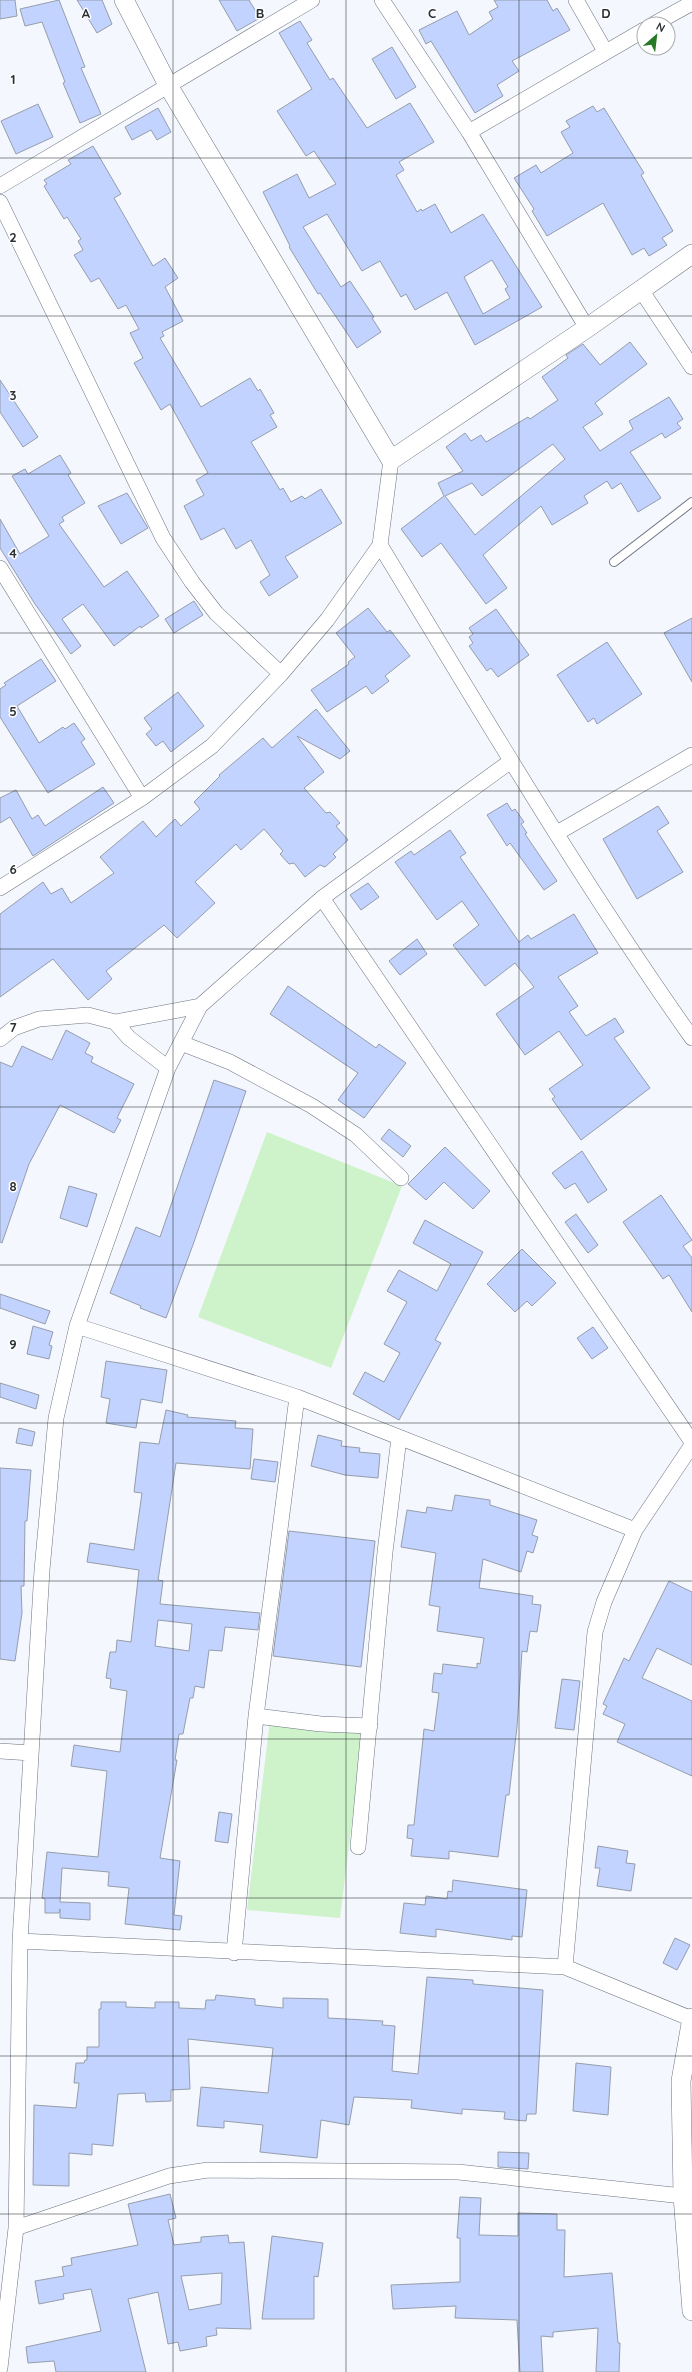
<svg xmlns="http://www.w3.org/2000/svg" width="692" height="2372" viewBox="0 0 692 2372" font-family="Quicksand,sans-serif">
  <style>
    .green { fill: #cef3ca }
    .building { fill: #c1d3fe; stroke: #969dab; fill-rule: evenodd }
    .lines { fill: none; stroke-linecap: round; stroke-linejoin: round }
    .service-casing { stroke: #6e7481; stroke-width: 10 }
    .minor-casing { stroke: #6e7481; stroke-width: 16 }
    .tertiary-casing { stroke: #6e7481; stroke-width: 20 }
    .service { stroke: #fff; stroke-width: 8 }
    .minor { stroke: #fff; stroke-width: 15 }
    .tertiary { stroke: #fff; stroke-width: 19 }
    .grid { fill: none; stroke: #2c2f34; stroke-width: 1; stroke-opacity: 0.55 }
    .grid-label { font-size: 13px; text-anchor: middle; font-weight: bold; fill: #2c2f34; stroke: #fff; stroke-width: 3; stroke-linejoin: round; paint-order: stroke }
  </style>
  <rect width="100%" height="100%" fill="#f4f7fd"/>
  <path class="green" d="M267 1132 402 1186 331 1368 198 1317Z
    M270 1720 363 1733 340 1918 247 1910Z"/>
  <path class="building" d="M0 0H15L17 16 0 19Z
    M59 0 85 67 81 68 101 114 80 123 63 83 65 82 42 22 25 26 20 9Z
    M77 0H102L112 24 97 33Z
    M219 0H249L260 18 237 31Z
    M494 0H547L553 11 557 8 570 30 512 61 519 71 497 85 503 96 475 113 431 41 426 44 419 30 457 11 469 35 493 19 489 12 498 7Z
    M300 21 312 40 307 43 330 80 333 78 367 128 410 103 434 142 399 162 404 170 396 175 417 212 421 209 422 211 435 204 451 233 483 214 542 307 475 345 447 292 415 310 406 294 401 297 380 261 362 271 327 214 303 227 341 287 350 281 374 317 372 318 381 332 357 348 320 293 318 294 289 247 290 246 263 192 297 174 309 198 336 184 314 151 306 156 277 111 312 89 279 33ZM492 260 508 287 505 289 510 298 483 314 464 277Z
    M392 47 416 87 396 99 372 59Z
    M38 104 53 137 16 154 1 121Z
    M593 106 597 112 604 108 644 173 641 175 673 231 662 238 667 245 649 256 644 248 632 255 603 203 547 236 532 211 534 209 514 178 536 165 541 173 573 153 561 132 570 127 566 121Z
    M158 108 171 132 157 140 151 130 132 140 125 127Z
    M93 146 121 194 114 198 153 266 165 258 178 278 165 287 183 321 162 332 164 336 160 338 201 407 250 378 258 391 260 389 274 413 270 415 277 427 251 442 280 490 283 488 291 502 302 496 305 499 321 489 342 523 285 557 298 577 269 596 260 582 270 575 251 540 236 549 224 528 201 540 184 506 204 495 196 480 208 473 170 404 161 410 134 363 143 358 130 333 139 329 126 305 118 309 99 278 91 282 74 255 83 250 78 241 81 239 67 217 64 219 44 186 47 184 44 180 71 164 68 160Z
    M630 342 647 364 595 403 603 414 583 427 600 451 633 429 629 421 669 397 683 419 677 423 681 428 665 438 662 433 630 452 661 498 638 512 621 483 612 489 607 481 584 496 588 503 552 525 541 506 483 555 507 588 486 604 441 543 422 557 401 529 444 496 438 483 463 471 446 447 465 433 471 441 481 435 486 442 528 417 530 419 558 400 542 377 568 358 566 355 583 344 600 365ZM553 444 565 459 475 535 445 496 472 483 482 496Z
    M0 380 38 437 23 447 0 412Z
    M60 455 71 473 68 475 85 503 62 517 64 521 59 524 104 587 127 571 159 616 141 628 140 626 114 646 83 604 62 619 81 646 71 654 35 604 0 548V519L20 554 49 536 12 476 25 469 28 474Z
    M127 493 148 528 121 544 98 506Z
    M194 601 203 615 174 633 165 619Z
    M368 608 387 632 390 630 410 656 385 676 389 681 372 694 366 686 327 712 311 690 349 664 348 662 355 657 336 633Z
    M496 609 529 655 498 677 491 668 487 671 469 646 473 643 469 637 473 634 469 628Z
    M692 618V682L664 633Z
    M607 642 642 694 597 724 594 718 588 722 557 675Z
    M41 659 56 681 17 706 39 743 63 727 65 729 74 723 85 739 81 742 95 764 48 793 0 717V689L6 685 4 683Z
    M178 692 204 726 171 752 163 741 156 746 146 734 152 729 144 718Z
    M316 709 350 751 340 759 297 736 324 772 304 788 326 813 330 812 340 823 336 826 348 840 333 854 336 857 325 867 320 865 305 877 294 863 289 864 280 854 283 851 264 829 241 850 236 844 195 882 215 903 177 938 164 925 106 971 112 979 88 1000 53 959 0 997V914L43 882 51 894 62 888 71 903 114 873 100 857 143 821 156 837 175 819 181 826 200 809 194 802 220 776 219 775 263 738 272 748Z
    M103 787 114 803 33 856 10 817 0 823V798L16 790 32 819 38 815 45 826Z
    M507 803 512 811 515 809 524 822 521 824 527 833 525 834 557 881 544 890 510 843 507 846 487 815Z
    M658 806 669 823 657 831 683 872 637 899 603 839Z
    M450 830 466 853 460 857 519 942 528 935 531 939 574 914 598 953 558 977 578 1006 569 1012 586 1036 615 1018 624 1032 614 1038 650 1088 581 1140 552 1099 555 1097 549 1089 583 1065 559 1031 525 1055 496 1014 534 987 515 963 485 986 453 945 479 925 462 901 437 920 395 862 411 851 414 855Z
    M368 883 379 897 361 910 350 895Z
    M417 939 427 954 400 975 389 961Z
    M288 986 376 1048 379 1044 406 1063 364 1118 338 1100 358 1073 270 1014Z
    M66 1030 90 1043 85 1053 93 1057 91 1062 134 1084 117 1118 121 1120 114 1133 60 1105 29 1164 2 1243 0 1242V1062L12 1067 22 1046 52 1060Z
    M214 1080 246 1091 194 1242 166 1318 140 1308 141 1306 110 1293 136 1227 160 1237Z
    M389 1129 411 1146 403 1157 381 1139Z
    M445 1147 490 1191 473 1209 444 1182 426 1200 408 1184Z
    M582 1151 607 1190 588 1203 575 1183 565 1189 552 1173Z
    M69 1186 97 1194 87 1227 60 1218Z
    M661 1195 692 1240 683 1246 692 1258V1312L669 1275 663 1279 623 1222Z
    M576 1214 598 1245 588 1253 565 1222Z
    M425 1220 483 1252 435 1340 441 1343 399 1420 353 1394 365 1372 384 1382 400 1353 384 1344 407 1302 387 1291 399 1270 437 1291 451 1264 413 1243Z
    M522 1249 556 1283 532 1306 527 1301 515 1312 487 1284Z
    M0 1294 50 1311 45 1324 0 1308Z
    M33 1326 53 1332 49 1345 52 1346 49 1359 27 1354Z
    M593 1327 608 1348 592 1359 577 1338Z
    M106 1361 167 1370 162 1403 141 1399 136 1428 106 1423 110 1399 101 1397Z
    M0 1383 39 1395 36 1409 0 1397Z
    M166 1410 188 1415 187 1417 236 1421 235 1428 253 1429 250 1469 176 1463 158 1580 163 1581 160 1604 260 1613 258 1630 225 1627 222 1651 209 1650 204 1688 195 1686 193 1698H190L183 1734H179L175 1760H177L160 1858 180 1861 174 1915 182 1916 180 1930 125 1924 129 1888 108 1886 109 1872 62 1868 60 1902 90 1903V1920L60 1918V1909L59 1913H45V1899L42 1898 47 1852 98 1857 107 1771 71 1766 74 1745 120 1752 127 1691 110 1688 111 1679 106 1678 110 1652H116L117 1640 131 1642 139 1570 87 1562 90 1543 134 1550 142 1493 134 1492 140 1442 159 1444ZM158 1620 192 1624 189 1651 155 1646Z
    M19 1428 35 1432 32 1446 16 1443Z
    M318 1435 342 1441 341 1446 360 1448 359 1452 380 1454 378 1478 345 1475 311 1466Z
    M254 1459 278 1462 275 1482 251 1479Z
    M0 1468 31 1470 27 1521H25L24 1586H21L22 1613 15 1661 0 1659Z
    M455 1495 490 1500V1505L537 1520 532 1535 538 1537 533 1553 527 1551 521 1572 483 1559 479 1588 533 1596 532 1604 541 1605 537 1632 530 1631 527 1652 522 1651 517 1727 509 1795H506L498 1857 449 1851V1859L411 1856 413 1839 407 1838 408 1825H414L424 1729 434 1731 439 1693 432 1692 434 1673 442 1674 443 1664 477 1668V1663L480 1664 484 1638 437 1631 440 1607 429 1605 436 1553 401 1547 407 1510 426 1513 427 1507 452 1511Z
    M289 1531 375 1541 361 1667 273 1656Z
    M669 1581 692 1592V1665L657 1648 642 1678 692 1701V1776L617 1742 625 1724 603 1714 607 1706 603 1704 624 1658 629 1661Z
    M562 1679 580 1681 574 1730 555 1728Z
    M219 1812 232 1814 228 1843 215 1841Z
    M598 1846 628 1851 626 1863 635 1864 631 1891 597 1886 600 1868H595Z
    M453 1880 527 1890 522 1937 512 1936V1940L436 1929V1937L400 1933 404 1903 425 1905 426 1896 447 1899 448 1891 452 1892Z
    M675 1938 690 1945 677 1970 663 1963Z
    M427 1977 473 1980V1984L543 1990 536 2114H527L526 2121 504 2119 505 2112 462 2109V2114L411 2108 412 2100 354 2097 349 2125 321 2120 317 2158 260 2152 263 2125 224 2121V2128L197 2126 201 2087 268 2093 273 2048 188 2039 190 2089 171 2090V2101L146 2102 145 2093 118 2094 113 2146 92 2144V2155L69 2153V2186L33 2185 34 2105 76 2108 79 2083H74L76 2063H84L85 2060H87V2047H99V2009H101V2002H126V2007L155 2008V2002H179V2008L205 2009 206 2000H215L216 1995 255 1999V2005L283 2008V1998L328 1999V2018L383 2021 382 2025 395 2026 392 2071 418 2074Z
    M576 2063 611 2067 608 2115 573 2111Z
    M498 2152 529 2153 528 2169 498 2167Z
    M170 2194 176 2218 168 2220 174 2245 201 2242V2237L228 2235 229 2243 244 2242 251 2329 216 2328 217 2335 206 2337 207 2346 180 2351 178 2342 168 2344 158 2292 128 2299 146 2372H56L54 2361 28 2363 26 2347 101 2331 91 2289 63 2294 64 2299 39 2304 35 2281 64 2276 62 2267 72 2265 71 2258 138 2245 128 2204ZM222 2273 221 2304 189 2310 181 2276Z
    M460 2197 481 2198 479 2235 518 2236V2213L557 2214V2230H565L564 2277 612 2273 618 2343H620L619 2372H596L598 2328 553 2332V2337L541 2336 543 2372H520L517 2320 455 2318 456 2306 393 2309 391 2285 460 2282V2238H457Z
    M272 2236 323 2243 318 2277 314 2276V2319H262Z"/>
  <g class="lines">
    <g class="service-casing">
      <path id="service" d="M614 562 692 502"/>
    </g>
    <g class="minor-casing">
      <path id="minor" d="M382 0 469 132 587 328
        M576 0 605 51
        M654 24 692 3
        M469 132 644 30
        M0 186 312 0
        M0 202 163 538 192 582 216 613 281 674
        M641 290 692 367
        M380 545C481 711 580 880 692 1038
        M0 568 142 798
        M557 833 692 755
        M0 888 142 798 212 746 281 674 327 620 380 545 391 460
        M322 898 692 1442
        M115 1022 129 1038 168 1068
        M0 1039 14 1028 39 1019 88 1015 115 1022 200 1006
        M181 1043 230 1062 312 1106 356 1135 401 1178
        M77 1326 297 1397 635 1530
        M256 1716 321 1724 370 1726
        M0 1751 31 1753
        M358 1847 385 1552 399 1438
        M20 1941 565 1967 692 2019
        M234 1953 256 1716 297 1397
        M565 1967 595 1632 604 1602 635 1530 692 1445
        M16 2228 169 2176 208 2170 458 2172 683 2196
        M0 2368 16 2228 20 1941 42 1570 56 1418 77 1326 168 1068 200 1006 322 898 511 761"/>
    </g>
    <g class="tertiary-casing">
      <path id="tertiary" d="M124 0 169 87 391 460 587 328 692 254
        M692 2018 681 2081 683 2196 692 2311"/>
    </g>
    <use href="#service" class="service"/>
    <use href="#minor" class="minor"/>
    <use href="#tertiary" class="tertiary"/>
  </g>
  <path class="grid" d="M173 0V2372M346 0V2372M519 0V2372M0 158H692M0 316H692M0 474H692M0 633H692M0 791H692M0 949H692M0 1107H692M0 1265H692M0 1423H692M0 1581H692M0 1739H692M0 1898H692M0 2056H692M0 2214H692"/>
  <g class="grid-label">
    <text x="86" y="18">A</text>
    <text x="260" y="18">B</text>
    <text x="432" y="18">C</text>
    <text x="606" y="18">D</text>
    <text x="13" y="84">1</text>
    <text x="13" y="242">2</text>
    <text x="13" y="400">3</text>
    <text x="13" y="558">4</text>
    <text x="13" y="716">5</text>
    <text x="13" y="874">6</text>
    <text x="13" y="1032">7</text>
    <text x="13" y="1191">8</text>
    <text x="13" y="1349">9</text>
  </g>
  <g transform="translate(656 36) rotate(28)"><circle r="19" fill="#ffffff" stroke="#abacae"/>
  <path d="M0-3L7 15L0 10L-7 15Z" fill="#267a25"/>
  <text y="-6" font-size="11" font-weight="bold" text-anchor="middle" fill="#2c2f34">N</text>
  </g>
</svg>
